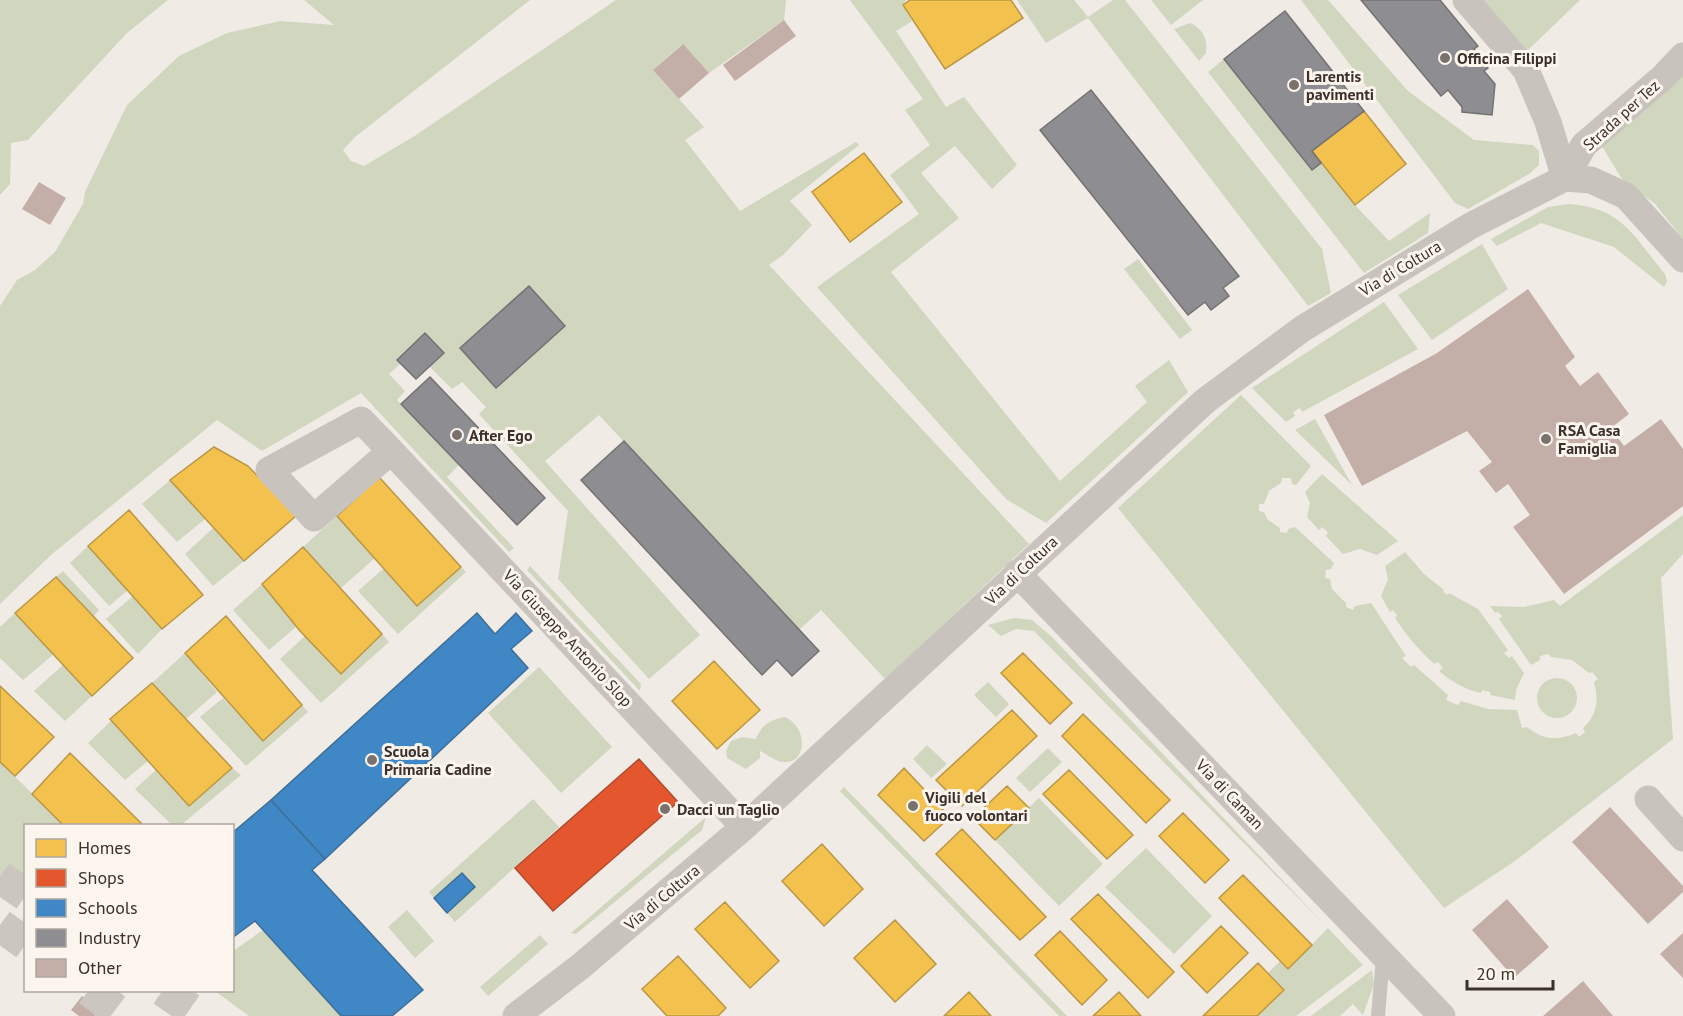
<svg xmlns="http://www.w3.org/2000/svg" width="1683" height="1016" viewBox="0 0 1683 1016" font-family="'PT Sans',sans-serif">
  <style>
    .green { fill: #d1d6bf }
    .homes { fill: #f2c14e; stroke: #bb9644; stroke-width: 1.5 }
    .shops { fill: #e4572e; stroke: #b14b2d; stroke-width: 1.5 }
    .schools { fill: #3f88c5; stroke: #3e6e97; stroke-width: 1.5 }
    .industry { fill: #8d8d92; stroke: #747173; stroke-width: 1.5 }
    .building { fill: #c3afa7 }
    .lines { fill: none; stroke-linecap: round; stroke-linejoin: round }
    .trunk-tunnel { stroke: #ccc6c0; stroke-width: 33; stroke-dasharray: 33 16; stroke-linecap: butt }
    .service { stroke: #c9c3be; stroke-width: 14 }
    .minor { stroke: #c9c3be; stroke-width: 27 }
    .poi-dot { fill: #7a716c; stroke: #fbf5ee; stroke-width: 2 }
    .labels { text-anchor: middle; stroke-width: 6; stroke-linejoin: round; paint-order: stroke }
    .poi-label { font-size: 16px; font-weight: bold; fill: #3b302b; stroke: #fbf5ee; text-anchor: start }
    .street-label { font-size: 16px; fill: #3b302b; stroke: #fbf5ee }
  </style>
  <rect width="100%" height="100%" fill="#f0ebe5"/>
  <path class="green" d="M0 0H168L127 33 28 140 11 143 10 184 0 195Z
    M304 0H530L355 137 343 150 351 161 364 166 413 137 616 0H786L784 20 709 73 682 44 653 70 704 127 685 140 740 211 856 142 859 145 790 201 812 225 783 255 769 265 1029 544 885 679 821 610 799 630 599 415 545 461 700 635 649 679 558 579 568 511 479 414 486 407 462 382 452 389 430 367 443 353 425 333 397 360 400 364 389 374 405 391 397 400 459 465 447 477 514 548 509 552 361 393 262 451 217 420 52 554 0 604V306L17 280 35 270 55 252 83 204 85 192 127 105 179 56 227 33 280 21 334 25Z
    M850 0H906L903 5 912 21 896 31 946 107 964 97 1017 165 992 189 955 146 921 173 959 218 891 272 1060 481 1147 402 1135 386 1169 360 1188 392 1046 523 1006 499 817 287 919 214 890 175 930 145 905 110 923 99Z
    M1017 0H1074L1088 17 1113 0H1125L1322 249 1331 293 1308 306 1088 18 1046 43Z
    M1151 0H1203L1171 25Z
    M1301 0H1328L1408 91 1474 140 1533 145 1539 151V165L1529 174 1468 209 1455 203Z
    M1482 0H1580L1526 52Z
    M1190 23C1203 29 1208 39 1206 53L1199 61 1174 29Z
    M1224 59 1311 170 1321 163 1355 205 1389 241 1430 213 1428 233 1364 273 1208 72Z
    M1683 72V239L1655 204 1622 179 1600 143Z
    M1569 204C1623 208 1633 236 1665 274L1667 282 1664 287 1614 247 1541 223 1497 246 1491 239 1548 207Z
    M1482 244 1508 289 1432 340 1398 295Z
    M1138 259 1192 330 1180 339 1124 269Z
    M1384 302 1418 349 1302 412 1300 408 1293 412 1295 416 1286 422 1252 388Z
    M1241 395 1311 466 1296 485 1292 484 1291 478H1282L1281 483 1269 491 1264 504H1259V511L1264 512 1268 520 1280 528V532L1287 533 1288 529 1295 527 1334 563 1331 569 1326 570 1325 578 1330 579 1332 589 1346 603V607L1353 610 1355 606 1371 603 1406 656 1402 658 1411 667 1414 665 1448 695 1446 700 1458 705 1461 701 1488 709 1517 710 1522 728 1527 727C1543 740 1557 741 1576 733L1579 737 1585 732 1583 728C1597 716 1599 700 1594 682L1598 679 1592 672 1589 673 1572 660 1551 657 1548 654 1540 656V660L1531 665 1499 619 1502 616 1498 612 1495 613 1490 606 1524 607 1554 600 1560 606 1683 515V554L1661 578 1673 739 1515 861 1444 908 1118 508Z
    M1315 419 1352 485 1295 430Z
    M1322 474 1398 541 1377 555 1360 549 1343 554 1326 536 1328 532 1322 527 1319 530 1307 517 1310 503 1305 492Z
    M170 480 205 519 177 542 142 504Z
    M337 516 375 558 341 588 303 547Z
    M213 528 244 561 213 586 185 554Z
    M88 546 128 590 109 606 70 563Z
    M1405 552 1424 574 1444 590 1443 592 1448 595 1449 593 1478 609 1508 650 1504 653 1509 658 1512 656 1524 673 1516 690 1515 700 1490 695V692L1482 690 1481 693C1465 690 1451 681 1439 671L1443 668 1438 662 1434 664C1419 650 1406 635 1395 618L1397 615 1393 610 1390 612 1381 596 1388 579 1385 566Z
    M530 566 641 684 640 691 527 570Z
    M461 567 466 572 398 634 358 591 384 568 417 606Z
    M63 571 99 610 93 617 56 577Z
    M262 584 297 626 269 650 233 610Z
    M133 596 162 629 138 654 106 619Z
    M15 613 54 654 23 680 0 658V627Z
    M1014 618 1032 620 1052 637 1363 965 1296 1016H1257L1284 991 1268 973 1280 961 1288 969 1328 928 1034 631 1016 629 1001 636 988 625Z
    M382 634 389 642 321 703 280 659 305 636 341 673Z
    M185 653 217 692 186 719 152 683Z
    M64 664 92 696 65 721 34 691Z
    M539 667 612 747 561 793 488 713Z
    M1537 698a20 20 0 1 1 40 0a20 20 0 1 1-40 0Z
    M988 682 1009 704 996 717 974 695Z
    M223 698 263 741 302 705 308 712 246 766 200 717Z
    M785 717C808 727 808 765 782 762 775 761 767 754 760 751V758L746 769 727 758 726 751 731 741 742 737 756 739C762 724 770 720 785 717Z
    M113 719 148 761 125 780 88 743Z
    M927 745 947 764 931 778 913 759Z
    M1048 748 1062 762 1030 792 1016 778Z
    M0 762 64 825 26 826 25 881H14L0 894Z
    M232 768 241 775 181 825H172L135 789 156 770 189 806Z
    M844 787 1067 1016H1059L840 791Z
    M1039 798 1103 864 1059 906 995 840Z
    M533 799 559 827 455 922 429 892Z
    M706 817 702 830 576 934 571 933Z
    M1146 848 1212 916 1174 954 1105 887Z
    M407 910 434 941 415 958 388 927Z
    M263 930 341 1016H249L215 991 232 990 233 951Z
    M540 935 548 944 488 996 480 987Z
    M1372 970 1374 984 1363 1015 1353 1004 1340 1016H1311Z"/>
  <path class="homes" d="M910 0H1011L1023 18 945 69 903 5Z
    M1364 111 1406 164 1355 205 1312 151Z
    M864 153 902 202 850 242 812 192Z
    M214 447 248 466 296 516 244 561 170 480Z
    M379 477 461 567 417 606 337 516Z
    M129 510 203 595 162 629 88 546Z
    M303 547 382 634 341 674 300 631 262 584Z
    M56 577 133 658 92 696 15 613Z
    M226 616 302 705 263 741 185 653Z
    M1023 653 1072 703 1050 724 1001 673Z
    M714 661 760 710 717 749 672 701Z
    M152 683 232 768 189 806 110 719Z
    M0 686 54 737 15 776 0 762Z
    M1012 710 1037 736 962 806 936 780Z
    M1083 714 1170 800 1146 823 1062 736Z
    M70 753 144 826H64L32 794Z
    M904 768 950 817 924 841 878 795Z
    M1069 770 1133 835 1107 859 1043 794Z
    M1007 786 1029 808 995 840 973 818Z
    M1183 813 1229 860 1205 883 1159 836Z
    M962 829 1046 917 1020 940 936 854Z
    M822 844 863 889 824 926 782 881Z
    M1243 875 1312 945 1288 969 1219 898Z
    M1098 894 1174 972 1148 998 1071 919Z
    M725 902 779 961 750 988 695 929Z
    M895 920 936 964 895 1002 854 958Z
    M1221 926 1248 953 1207 993 1181 966Z
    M1060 931 1107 980 1082 1005 1035 955Z
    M678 956 726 1008 718 1016H667L642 989Z
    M1258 963 1284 990 1257 1016H1203Z
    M969 992 991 1016H944Z
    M1119 992 1141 1016H1093L1105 1005Z"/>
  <path class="shops" d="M639 759 678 802 553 911 515 868Z"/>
  <path class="schools" d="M477 613 495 634 516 613 532 631 511 649 528 668 325 859 271 800Z
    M271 800 325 859 312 870 423 990 392 1016H341L255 921 232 938V833Z
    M462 873 475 887 447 913 434 898Z"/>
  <path class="industry" d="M1361 0H1440L1478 46 1474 49 1488 68 1484 71 1495 84 1492 115 1462 112V107L1448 90 1441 96Z
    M1285 11 1364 111 1312 151 1321 163 1312 170 1224 59Z
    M1091 90 1239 276 1223 288 1229 296 1211 310 1205 302 1188 315 1040 130Z
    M529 286 565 326 496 388 460 348Z
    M425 333 444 353 416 379 397 360Z
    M430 377 545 498 517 525 401 404Z
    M624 441 819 651 792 676 777 660 762 675 581 480Z"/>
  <path class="building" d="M784 20 796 36 735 81 723 65Z
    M683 44 709 73 679 99 653 70Z
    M39 182 66 198 50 225 22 209Z
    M1528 289 1575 357 1565 366 1580 386 1598 372 1629 414 1611 428 1624 446 1661 419 1683 449V506L1564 594 1513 527 1530 515 1508 484 1496 493 1479 471 1492 462 1467 431 1362 486 1324 415 1437 353Z
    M1610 807 1683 886V892L1648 924 1572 842Z
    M1507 899 1549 947 1514 978 1472 930Z
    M1683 933V978L1660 954Z
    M1583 981 1613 1016H1543Z
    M82 996 99 1010 95 1016H79L71 1010Z"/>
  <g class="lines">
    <path class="trunk-tunnel" d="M0 877 26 895
      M0 925 26 944
      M89 990 124 1016
      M163 990 200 1016"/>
    <path class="service" d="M1378 1016 1383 957"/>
    <path class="minor" d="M1466 0 1526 70 1548 122 1565 178
      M1565 178 1584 145 1662 78 1683 56
      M361 420 391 451 314 518 269 470Z
      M391 451 744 827
      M1017 573 1442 1016
      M1648 799 1683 838
      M516 1016 581 966 744 827 1205 401 1302 329 1472 225 1565 178 1591 180 1626 196 1683 259"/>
  </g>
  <g class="poi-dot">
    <circle cx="1445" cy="58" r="6"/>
    <circle cx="1294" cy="85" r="6"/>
    <circle cx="457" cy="435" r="6"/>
    <circle cx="1546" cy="439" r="6"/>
    <circle cx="372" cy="760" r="6"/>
    <circle cx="913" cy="806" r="6"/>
    <circle cx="665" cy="809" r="6"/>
  </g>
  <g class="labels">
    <g class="poi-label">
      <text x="1457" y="64">Officina Filippi</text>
      <text x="1306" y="82">Larentis<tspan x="1306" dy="18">pavimenti</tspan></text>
      <text x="1558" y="436">RSA Casa<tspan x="1558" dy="18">Famiglia</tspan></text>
      <text x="469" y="441">After Ego</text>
      <text x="384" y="757">Scuola<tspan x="384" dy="18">Primaria Cadine</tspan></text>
      <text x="925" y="803">Vigili del<tspan x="925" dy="18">fuoco volontari</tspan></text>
      <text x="677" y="815">Dacci un Taglio</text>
    </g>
    <g class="street-label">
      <text transform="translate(1621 115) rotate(-42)" y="6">Strada per Tez</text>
      <text transform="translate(1400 268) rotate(-31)" y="6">Via di Coltura</text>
      <text transform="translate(1021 570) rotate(-43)" y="6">Via di Coltura</text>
      <text transform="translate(568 638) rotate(47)" y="6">Via Giuseppe Antonio Slop</text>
      <text transform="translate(1230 794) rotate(46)" y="6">Via di Caman</text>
      <text transform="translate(662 897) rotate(-40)" y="6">Via di Coltura</text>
    </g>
  </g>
  <rect x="24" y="824" width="210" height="168" fill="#fbf5ee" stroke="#aea6a0" stroke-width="1.5"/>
  <rect x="36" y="839" width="30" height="18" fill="#f2c14e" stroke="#aea6a0" stroke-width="1.5"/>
  <text x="78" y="854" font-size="18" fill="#3b302b">Homes</text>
  <rect x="36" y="869" width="30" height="18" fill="#e4572e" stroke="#aea6a0" stroke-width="1.5"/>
  <text x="78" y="884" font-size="18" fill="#3b302b">Shops</text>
  <rect x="36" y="899" width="30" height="18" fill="#3f88c5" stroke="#aea6a0" stroke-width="1.5"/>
  <text x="78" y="914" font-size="18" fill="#3b302b">Schools</text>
  <rect x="36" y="929" width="30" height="18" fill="#8d8d92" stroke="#aea6a0" stroke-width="1.5"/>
  <text x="78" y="944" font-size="18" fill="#3b302b">Industry</text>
  <rect x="36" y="959" width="30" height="18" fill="#c3afa7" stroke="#aea6a0" stroke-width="1.5"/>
  <text x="78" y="974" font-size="18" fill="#3b302b">Other</text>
  <path d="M1467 980v9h86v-9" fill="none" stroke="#3b302b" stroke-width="3"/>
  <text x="1476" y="980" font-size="18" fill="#3b302b" stroke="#fbf5ee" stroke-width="4.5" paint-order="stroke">20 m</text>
</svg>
